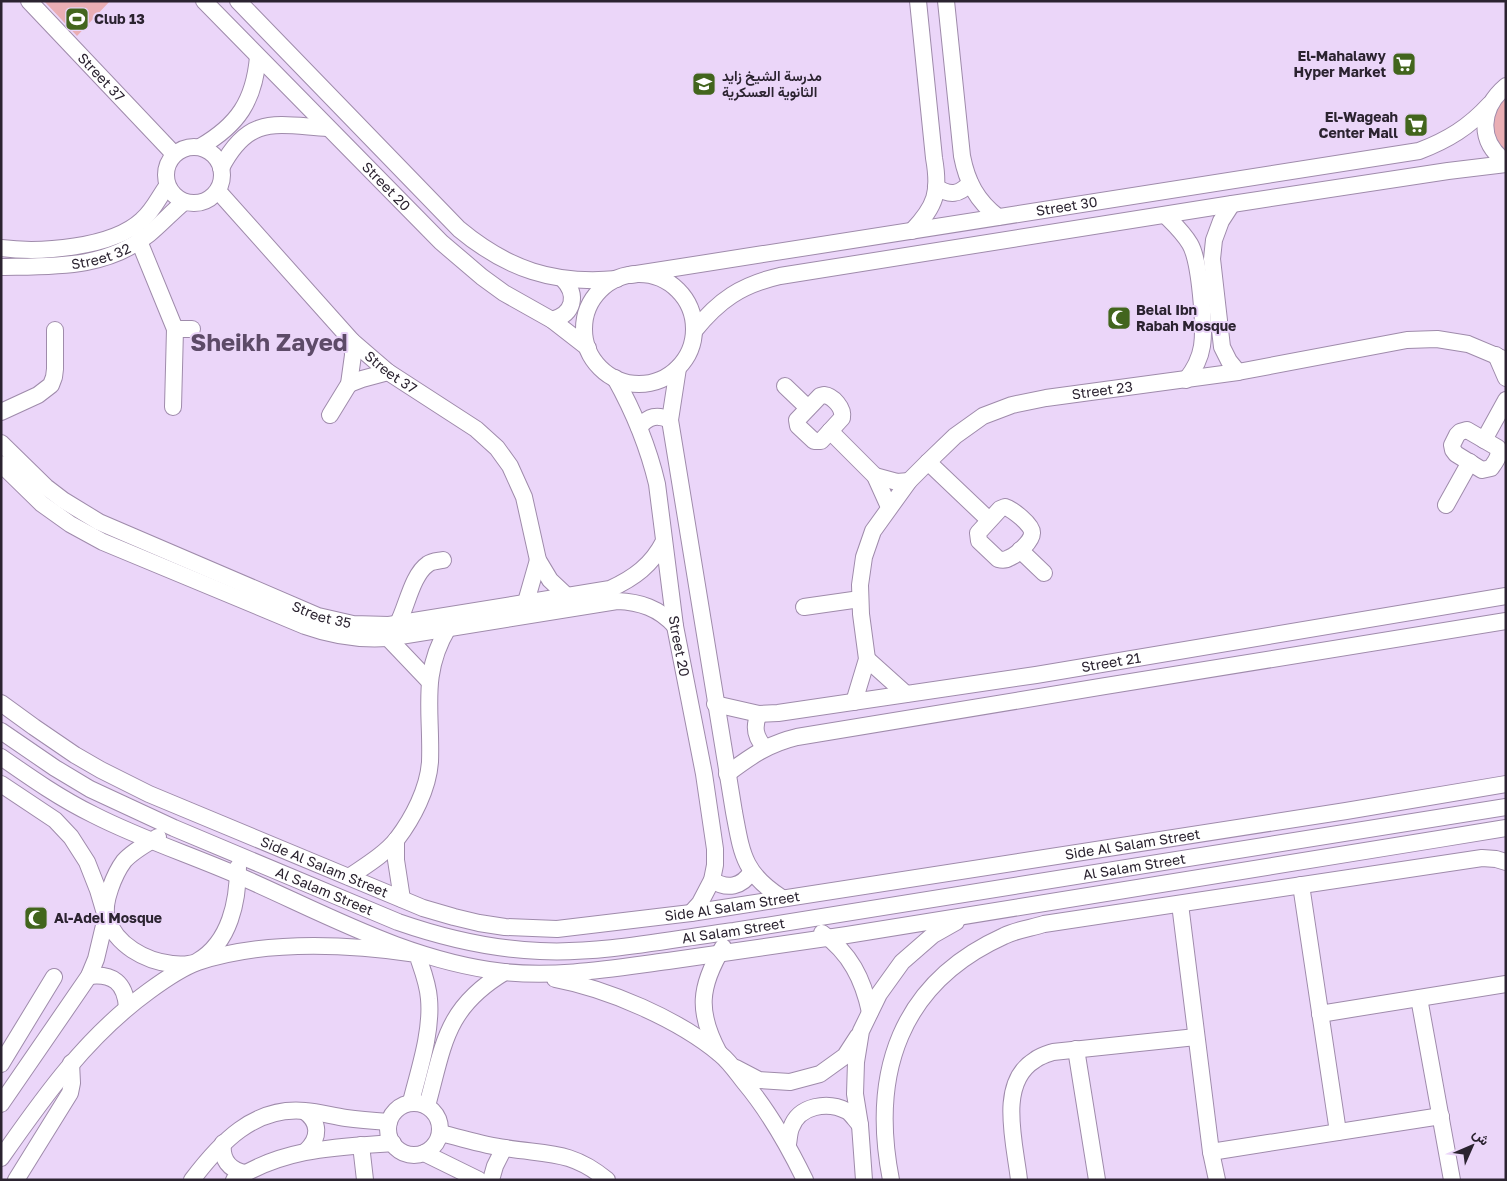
<svg xmlns="http://www.w3.org/2000/svg" width="1507" height="1181" viewBox="0 0 1507 1181" font-family="'Golos Text',Vazirmatn,sans-serif">
  <style>
    .green { fill: #eaaeb4 }
    .lines { fill: none; stroke-linecap: round; stroke-linejoin: round }
    .minor-casing { stroke: #9f8bab; stroke-width: 18 }
    .minor { stroke: #fff; stroke-width: 16 }
    .labels { text-anchor: middle; stroke-width: 4; stroke-linejoin: round; paint-order: stroke }
    .poi-label { font-size: 14px; font-weight: bold; fill: #2b2330; stroke: #ebd6f9; text-anchor: start }
    .street-label { font-size: 14px; fill: #2b2330; stroke: #ebd6f9 }
    .town-label { font-size: 24px; font-weight: bold; fill: #5d4b68; stroke: #ebd6f9 }
  </style>
  <rect width="100%" height="100%" fill="#ebd6f9"/>
  <path class="green" d="M44 1H110L77 36Z
    M1506 96V152C1489 133 1490 115 1506 96Z"/>
  <g class="lines">
    <g class="minor-casing">
      <g id="minor">
        <path id="s1" d="M29 1 174 154"/>
        <path id="s2" d="M204 1 441 242 482 277 504 293 552 320 588 348"/>
        <path d="M238 1 459 229C507 269 554 285 617 279"/>
        <path d="M946 1 962 156C967 182 977 201 998 217"/>
        <path d="M1506 86C1480 108 1477 141 1506 162"/>
        <circle cx="194" cy="175" r="28"/>
        <path d="M200 147C238 125 254 101 258 57"/>
        <path d="M221 168C249 114 276 125 328 128"/>
        <path d="M936 187C950 196 959 195 970 183"/>
        <path id="s3" d="M218 191 352 341 388 372 476 429 497 448 510 466 524 497 538 560 550 580 567 596"/>
        <path d="M1232 204 1221 221 1214 240 1212 259 1222 347 1229 361 1238 372"/>
        <path d="M1165 215C1174 224 1183 232 1190 244 1200 261 1205 326 1202 346 1200 359 1194 370 1186 380"/>
        <path d="M912 231C936 206 940 192 934 158L918 1"/>
        <path d="M139 241 175 329 173 407"/>
        <path d="M1 248C40 253 112 248 142 220 153 211 159 197 167 186"/>
        <path id="s4" d="M1 267C54 266 106 269 149 234 161 224 172 212 184 202"/>
        <circle cx="639" cy="329" r="55"/>
        <path id="s5" d="M630 275 1419 151C1448 140 1469 127 1490 104"/>
        <path d="M552 320C574 314 578 295 563 279"/>
        <path d="M175 329H192"/>
        <path d="M694 331C719 300 741 285 780 276L1232 204 1448 171 1506 164"/>
        <path d="M1496 355 1506 378"/>
        <path d="M678 368 670 420 734 812C742 854 743 873 782 898"/>
        <path id="s6" d="M615 378C634 412 648 446 657 484L675 626 704 774 715 849V865L712 880 700 903 691 913"/>
        <path d="M349 384 362 379 388 372"/>
        <path d="M785 386 808 408"/>
        <path d="M824 395C833 396 844 408 842 418L821 441H814L798 426 797 420 820 396Z"/>
        <path d="M1 412 38 395 51 385 54 377 55 369V330"/>
        <path d="M330 415 349 384 353 355 352 341"/>
        <path d="M639 427C649 416 657 414 670 420"/>
        <path d="M1467 430 1498 448C1500 456 1496 461 1491 468L1482 470 1456 454 1453 450 1452 445 1457 435 1460 432Z"/>
        <path d="M830 431 875 476 889 507"/>
        <path d="M1484 440 1506 400"/>
        <path id="s7" d="M1 443 46 487 63 500 99 522 318 616 353 624 389 625 610 589C634 578 652 565 664 541"/>
        <path d="M928 462 989 520"/>
        <path d="M1 464 42 504 70 524 103 542 305 626C333 636 359 640 388 638L617 601C640 602 659 608 675 626"/>
        <path d="M875 476 897 482 909 481"/>
        <path d="M1446 505 1470 462"/>
        <path d="M1005 507C1012 509 1033 525 1032 533 1032 541 1017 555 1009 558 1006 560 1002 560 998 559L979 541 978 533 1000 509Z"/>
        <path d="M1020 550 1044 573"/>
        <path d="M526 602 538 560"/>
        <path d="M804 607 860 599"/>
        <path d="M398 623C407 606 412 575 428 564 432 561 438 561 443 560"/>
        <path d="M388 638 429 681"/>
        <path d="M867 659 906 694"/>
        <path id="s8" d="M854 702 867 659 861 614 860 585 864 557 873 531 909 481 928 462 955 436 983 416 1012 405 1046 398 1238 372 1407 340 1437 339 1468 344 1506 360"/>
        <path id="s9" d="M1 703 34 727 75 755 101 770 149 794 423 908 454 917 479 923 505 927 557 929 691 913 1346 811 1506 784"/>
        <path id="s10" d="M715 704 759 714 778 713 1036 675 1506 596"/>
        <path d="M759 714C753 727 755 737 765 748"/>
        <path id="s11" d="M1 731 55 768 90 789 174 828 398 922C444 938 490 949 540 951 604 954 671 939 734 931L1506 807"/>
        <path d="M1 757C31 778 61 799 94 815 141 839 191 855 239 876 326 914 408 961 504 972 558 978 614 968 668 961 727 952 787 944 847 935 1066 901 1286 864 1506 828"/>
        <path d="M727 774C751 756 768 744 797 737 1033 697 1270 660 1506 621"/>
        <path d="M1 784 55 820 71 837 87 862 98 890 106 917 96 959 89 976 1 1104"/>
        <path d="M158 837C146 844 133 851 124 861 115 873 102 903 107 918 116 945 145 961 172 964 179 965 192 965 198 961 230 942 238 901 238 867"/>
        <path d="M396 840V860L402 899"/>
        <path d="M349 877C365 866 385 854 397 839 413 818 428 789 430 762 432 711 420 675 448 628"/>
        <path d="M712 880C727 890 742 887 751 872"/>
        <path d="M1301 885 1338 1132"/>
        <path d="M1180 904 1211 1152 1217 1180"/>
        <path d="M822 933C850 953 863 979 870 1012"/>
        <path d="M89 976C113 973 125 983 127 1007"/>
        <path d="M555 979C608 989 678 1019 720 1054 730 1062 737 1073 745 1083 770 1113 788 1145 805 1180"/>
        <path d="M1419 998 1452 1180"/>
        <path d="M1320 1014 1506 984"/>
        <path d="M1076 1049 1097 1180"/>
        <path d="M719 1053C697 1012 699 987 723 947"/>
        <path d="M1 1064 54 977"/>
        <path d="M736 1068 759 1080 790 1082 820 1074 845 1056 858 1036"/>
        <circle cx="414" cy="1129" r="26"/>
        <path d="M427 1106C444 1044 445 1008 505 972"/>
        <path d="M304 1111C320 1122 320 1138 306 1151"/>
        <path d="M440 1133C462 1138 483 1145 505 1148 547 1155 571 1150 607 1180"/>
        <path d="M223 1143C221 1159 229 1170 245 1173"/>
        <path d="M788 1144C789 1139 789 1133 791 1128 799 1105 828 1101 847 1111 852 1114 856 1121 860 1125"/>
        <path d="M361 1145 365 1180"/>
        <path d="M1211 1152 1441 1116"/>
        <path d="M424 1153 479 1180"/>
        <path d="M1 1158C45 1095 87 1036 149 991 164 980 181 968 198 962 265 940 348 944 417 954 422 969 428 983 429 999 432 1032 419 1070 411 1102"/>
        <path d="M16 1180 70 1093 72 1083 71 1063"/>
        <path d="M192 1180C220 1143 254 1106 305 1111 319 1112 332 1116 346 1118 360 1120 374 1121 389 1122"/>
        <path d="M234 1180C284 1148 336 1147 393 1143"/>
        <path d="M491 1180 495 1166 504 1148"/>
        <path d="M864 1180 860 1125 855 1094 856 1062 861 1031 879 994 902 962 933 935 956 922"/>
        <path d="M891 1180C870 1073 900 983 1004 936 1016 930 1031 928 1044 924L1482 858 1496 859 1506 862"/>
        <path d="M1019 1180C1015 1143 997 1083 1035 1060 1040 1056 1047 1054 1053 1052L1196 1037"/>
      </g>
    </g>
    <use href="#minor" class="minor"/>
  </g>
  <defs>
    <g id="stadium-square" transform="scale(1.25)"><rect x="-9" y="-9" width="18" height="18" rx="4" fill="#42651d" stroke="#ebd6f9"/><path d="M0-5a6.5 5 0 1 0 0 10a6.5 5 0 1 0 0-10ZM-3.5-1.8h7v3.6h-7Z" fill="#fff"/></g>
    <g id="supermarket-square" transform="scale(1.25)"><rect x="-9" y="-9" width="18" height="18" rx="4" fill="#42651d" stroke="#ebd6f9"/><path d="M-6-5.5h2.5l.6 2H6L4.5 2H-2.5L-4.4-4H-6ZM-1.5 3.2a1.3 1.3 0 1 0 .1 0ZM3 3.2a1.3 1.3 0 1 0 .1 0Z" fill="#fff"/></g>
    <g id="school-square" transform="scale(1.25)"><rect x="-9" y="-9" width="18" height="18" rx="4" fill="#42651d" stroke="#ebd6f9"/><path d="M0-5L7-2L0 1L-7-2ZM-4 1L0 2.5L4 1V4Q0 6-4 4Z" fill="#fff"/></g>
    <g id="mosque-square" transform="scale(1.25)"><rect x="-9" y="-9" width="18" height="18" rx="4" fill="#42651d" stroke="#ebd6f9"/><path d="M3.5-4.9A6 6 0 1 0 3.5 4.9A5 5 0 1 1 3.5-4.9Z" fill="#fff"/></g>
  </defs>
  <g fill-rule="evenodd">
    <use href="#stadium-square" x="77" y="19"/>
    <use href="#supermarket-square" x="1404" y="64"/>
    <use href="#school-square" x="704" y="84"/>
    <use href="#supermarket-square" x="1416" y="125"/>
    <use href="#mosque-square" x="1119" y="318"/>
    <use href="#mosque-square" x="36" y="918"/>
  </g>
  <g class="labels">
    <g class="poi-label">
      <text x="94" y="24">Club 13</text>
      <text x="1386" y="61" text-anchor="end">El-Mahalawy<tspan x="1386" dy="16">Hyper Market</tspan></text>
      <text x="722" y="81">مدرسة الشيخ زايد<tspan x="722" dy="16">الثانوية العسكرية</tspan></text>
      <text x="1398" y="122" text-anchor="end">El-Wageah<tspan x="1398" dy="16">Center Mall</tspan></text>
      <text x="1136" y="315">Belal Ibn<tspan x="1136" dy="16">Rabah Mosque</tspan></text>
      <text x="54" y="923">Al-Adel Mosque</text>
    </g>
    <g class="street-label">
      <text dy="5" stroke="none"><textPath href="#s1" startOffset="105">Street 37</textPath></text>
      <text dy="5" stroke="none"><textPath href="#s2" startOffset="260">Street 20</textPath></text>
      <text dy="5" stroke="none"><textPath href="#s5" startOffset="442">Street 30</textPath></text>
      <text dy="5" stroke="none"><textPath href="#s4" startOffset="101">Street 32</textPath></text>
      <text dy="5" stroke="none"><textPath href="#s3" startOffset="251">Street 37</textPath></text>
      <text dy="5" stroke="none"><textPath href="#s8" startOffset="458">Street 23</textPath></text>
      <text dy="5" stroke="none"><textPath href="#s7" startOffset="368">Street 35</textPath></text>
      <text dy="5" stroke="none"><textPath href="#s6" startOffset="278">Street 20</textPath></text>
      <text dy="5" stroke="none"><textPath href="#s10" startOffset="401">Street 21</textPath></text>
      <text dy="5" stroke="none"><textPath href="#s9" startOffset="1189">Side Al Salam Street</textPath></text>
      <text dy="5" stroke="none"><textPath href="#s11" startOffset="1188">Al Salam Street</textPath></text>
      <text dy="5" stroke="none"><textPath href="#s9" startOffset="364">Side Al Salam Street</textPath></text>
      <text dy="5" stroke="none"><textPath href="#s11" startOffset="362">Al Salam Street</textPath></text>
      <text dy="5" stroke="none"><textPath href="#s9" startOffset="784">Side Al Salam Street</textPath></text>
      <text dy="5" stroke="none"><textPath href="#s11" startOffset="782">Al Salam Street</textPath></text>
    </g>
    <g class="town-label">
      <text x="269" y="351">Sheikh Zayed</text>
    </g>
  </g>
  <rect width="1507" height="1181" fill="none" stroke="#2b2330" stroke-width="5"/>
  <g transform="translate(1472 1146) rotate(45)" stroke="#ebd6f9" stroke-width="4" paint-order="stroke">
  <path d="M0-4L9 19L0 12L-9 19Z" fill="#2b2330"/>
  <text y="-8" font-size="14" font-weight="bold" text-anchor="middle" fill="#2b2330">ش</text>
  </g>
</svg>
